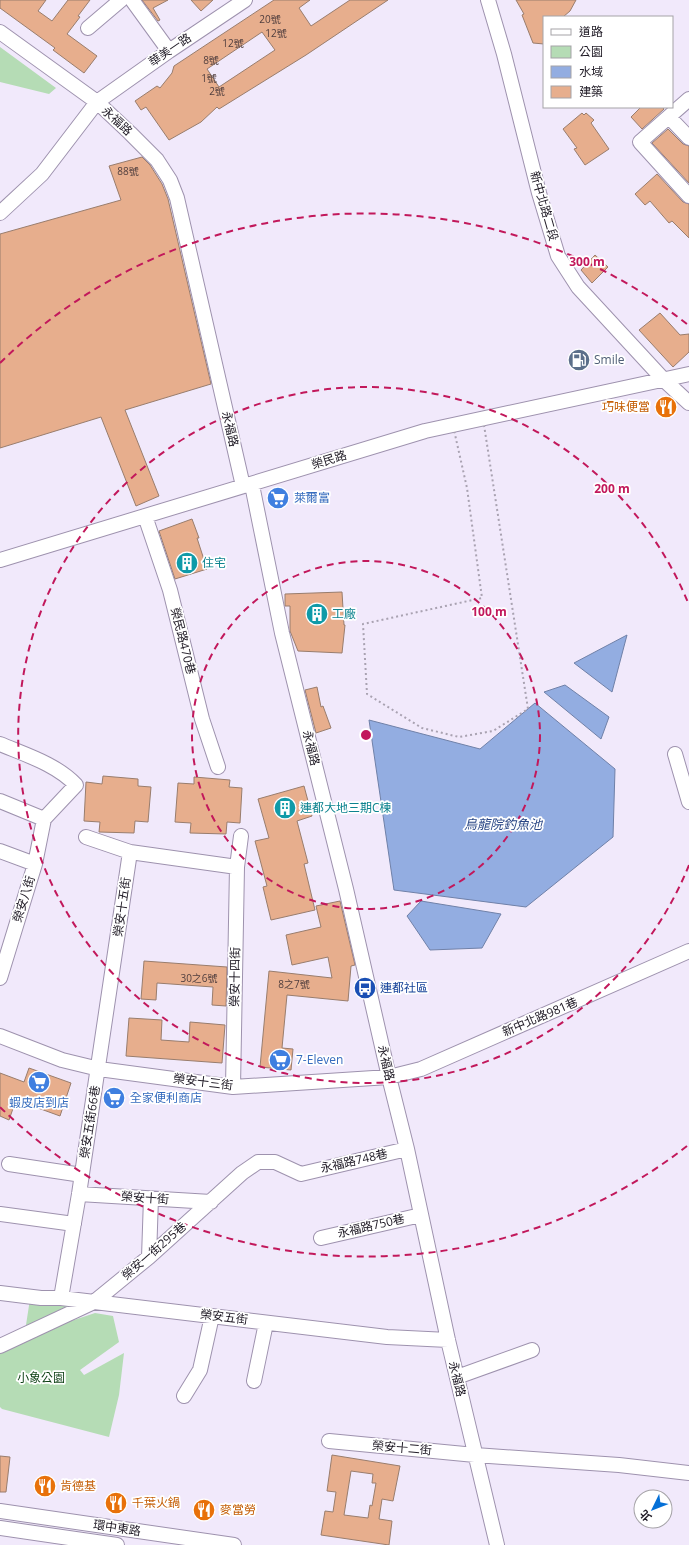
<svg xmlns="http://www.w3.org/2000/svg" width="689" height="1545" viewBox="0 0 689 1545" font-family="'Open Sans','Noto Sans TC',sans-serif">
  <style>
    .green { fill: #b5dcb5 }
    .water { fill: #93ade1; stroke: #7081a8 }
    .building { fill: #e7ae8d; stroke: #997d6d; fill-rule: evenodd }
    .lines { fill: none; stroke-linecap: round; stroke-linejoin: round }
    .minor-casing { stroke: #9e92ae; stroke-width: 16 }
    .path { stroke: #a9a2b1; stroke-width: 2; stroke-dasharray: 2 3; stroke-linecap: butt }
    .minor { stroke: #fff; stroke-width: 14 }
    .ring { fill: none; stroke: #c2185b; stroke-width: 2; stroke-dasharray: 7 5 }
    .labels { text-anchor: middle; stroke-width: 3.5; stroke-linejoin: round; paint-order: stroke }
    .number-label { font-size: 10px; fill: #503e3e }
    .street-label { font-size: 12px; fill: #1e1924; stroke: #fff }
    .service-label { font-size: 12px; fill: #4e5e75; stroke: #fff; text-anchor: start }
    .food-label { font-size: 12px; fill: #c56008; stroke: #fff; text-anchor: start }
    .shop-label { font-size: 12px; fill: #366cbe; stroke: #fff; text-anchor: start }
    .culture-label { font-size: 12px; fill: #0d838f; stroke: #fff; text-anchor: start }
    .transit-label { font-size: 12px; fill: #164399; stroke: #fff; text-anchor: start }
    .park-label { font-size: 12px; fill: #0c3f13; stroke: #fff }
    .water-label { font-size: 13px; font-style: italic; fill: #294685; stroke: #fff }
    .centre { fill: #c2185b; stroke: #fff; stroke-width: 2 }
    .ring-label { font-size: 12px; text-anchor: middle; font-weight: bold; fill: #c2185b; stroke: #fff; stroke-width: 3.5; stroke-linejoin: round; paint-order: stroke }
  </style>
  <rect width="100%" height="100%" fill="#f1e9fb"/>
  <path class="green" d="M0 47 56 88 49 94 0 82Z
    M30 1299 88 1303 31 1327 26 1325Z
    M95 1313 113 1316 119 1342 80 1370 84 1375 124 1353 119 1395 109 1437 2 1409 0 1407V1353L56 1326Z"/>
  <path class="water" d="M627 635 612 692 574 663Z
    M565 685 609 717 601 739 544 692Z
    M535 703 615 769 613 837 526 907 394 890 369 720 480 749Z
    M421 901 501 914 482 948 430 950 407 916Z"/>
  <path class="building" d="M0 0H46L38 11 52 21 68 0H90L78 16 80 17 67 34 97 56 84 73 53 50 55 48 0 8Z
    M142 0H168L153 8 160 20 158 21Z
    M191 0H213L201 11Z
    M274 0H310L299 8 311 26 350 0H388L306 55 219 109 217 107 201 122 169 140 146 107 141 110 135 101 157 86 160 88 172 73 174 66ZM262 32 275 50 219 87 207 69Z
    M516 0H576L570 11 563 17H544V44L533 43 522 15 524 14Z
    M641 107H662L664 109 642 129 631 117Z
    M582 113 584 115 586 113 594 120 591 123 609 149 585 165 574 149 577 148 563 129Z
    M668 129 683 144 689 146V183L652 143Z
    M142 157 150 165 162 184 168 199 211 384 125 410 159 496 136 506 101 417 0 448V234L121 200 109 166Z
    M657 174 683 202 689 204V238L672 221 669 223 650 201 645 205 635 194Z
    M595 255 608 267 592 283 581 270Z
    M660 313 680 335 689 334V352L673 367 639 330Z
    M192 519 199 538H197L207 569 175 579 159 531Z
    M342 592 344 625H345L342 653 298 651 290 631V606H285V594Z
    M317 687 321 707 323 706 331 728 316 733 305 690Z
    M103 776 138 779V786L151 787 148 822 135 821 134 833 99 832 100 822 84 821 86 782 102 784Z
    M194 777 230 780 229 787 242 788 240 823 227 822 226 834 190 833 191 823 175 822 178 783 194 784Z
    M304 786 312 816 297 821 308 863 304 864 315 910 271 920 263 887 267 886 255 841 269 838 258 799Z
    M340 901 355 965 351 966 348 1001 287 995 282 1048 293 1049 291 1070 260 1067 269 971 332 978 328 957 292 965 286 935 321 927 316 906Z
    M144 961 227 967 226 1006 212 1005 213 987 157 983 156 1000 141 999Z
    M129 1018 162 1020 161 1040 189 1042 190 1022 225 1025 222 1063 126 1056Z
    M29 1068 71 1083 60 1116 16 1100 9 1120 0 1116V1073L24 1082Z
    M332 1455 400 1466 393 1501 382 1499 379 1519 392 1521 389 1545 321 1535 325 1511 333 1512 336 1492 327 1491ZM351 1471 373 1474 372 1483H376L372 1506 370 1505 368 1518 344 1515Z
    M0 1456 10 1457 6 1492H0Z"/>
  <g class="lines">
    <g class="minor-casing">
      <path id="minor" d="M132 0 169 51
        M488 0 504 54 539 193 558 256 578 287 663 379 689 403
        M88 28 121 0
        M0 32 97 102 130 133 157 160 170 180 177 198 243 486 252 485 282 633 346 889 389 1077 407 1149 448 1340 497 1545
        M689 99 640 142 689 196
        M669 117 689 138
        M0 213 42 174 97 102 169 51 245 0
        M145 516 170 590 202 719 218 767
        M0 560 425 431 689 374
        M0 744C26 755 56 764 76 785L44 819
        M675 754 689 802
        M0 801 44 819
        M86 837 130 852 237 867
        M0 851 35 864
        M0 978 35 864 44 819
        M0 1036 62 1060 99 1069 233 1087 389 1077 421 1069 689 951
        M233 1087 237 867 241 836
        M9 1164 82 1175
        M79 1194 211 1202
        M0 1214 74 1224
        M321 1238 421 1215
        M149 1257 151 1198
        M0 1293 41 1298H61L387 1337 448 1340
        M61 1298 79 1194 130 852
        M0 1346 94 1302 149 1257 242 1173 258 1162H275L301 1174 407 1149
        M457 1377 532 1350
        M254 1381 266 1323
        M184 1396 200 1370 212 1316
        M329 1441 475 1455 619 1465 689 1473
        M0 1511 234 1545
        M0 1528 117 1545"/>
    </g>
    <path class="path" d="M484 425 528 709 493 731 459 737 422 728 367 694 363 624 482 598 467 488 454 430Z"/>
    <use href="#minor" class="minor"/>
  </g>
  <g class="ring">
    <circle cx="366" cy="735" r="174"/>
    <path d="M689 865A348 348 0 1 1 689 605"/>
    <path d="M687 1146A522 522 0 0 1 0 1107M0 363A522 522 0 0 1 687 324"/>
  </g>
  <defs>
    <g id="fuel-disc" transform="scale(1.15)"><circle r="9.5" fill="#5c6f8a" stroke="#fff"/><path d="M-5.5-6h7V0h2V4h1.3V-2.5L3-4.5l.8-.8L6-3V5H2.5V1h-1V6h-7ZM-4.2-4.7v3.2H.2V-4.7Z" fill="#fff"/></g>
    <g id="restaurant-disc" transform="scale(1.15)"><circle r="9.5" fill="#e8710a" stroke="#fff"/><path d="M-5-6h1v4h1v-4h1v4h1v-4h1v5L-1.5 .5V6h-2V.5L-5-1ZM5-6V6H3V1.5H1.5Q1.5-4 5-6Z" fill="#fff"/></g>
    <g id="supermarket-disc" transform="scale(1.15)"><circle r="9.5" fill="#3f7fe0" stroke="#fff"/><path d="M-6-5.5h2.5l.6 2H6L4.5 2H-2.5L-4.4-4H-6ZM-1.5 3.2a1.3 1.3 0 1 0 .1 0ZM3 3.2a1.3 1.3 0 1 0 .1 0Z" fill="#fff"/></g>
    <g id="building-disc" transform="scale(1.15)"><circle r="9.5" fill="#0f9aa8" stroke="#fff"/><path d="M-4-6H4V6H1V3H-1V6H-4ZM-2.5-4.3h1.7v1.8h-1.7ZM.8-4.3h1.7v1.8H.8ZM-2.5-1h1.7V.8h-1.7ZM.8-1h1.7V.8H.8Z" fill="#fff"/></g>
    <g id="bus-disc" transform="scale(1.15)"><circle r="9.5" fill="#1a4fb4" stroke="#fff"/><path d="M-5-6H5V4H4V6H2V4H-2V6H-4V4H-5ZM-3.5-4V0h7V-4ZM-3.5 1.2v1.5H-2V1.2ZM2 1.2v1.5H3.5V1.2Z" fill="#fff"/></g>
  </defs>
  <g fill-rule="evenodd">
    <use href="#fuel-disc" x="579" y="360"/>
    <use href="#restaurant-disc" x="666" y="407"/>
    <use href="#supermarket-disc" x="278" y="498"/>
    <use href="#building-disc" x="187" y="563"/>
    <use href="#building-disc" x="317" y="614"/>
    <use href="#building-disc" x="285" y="808"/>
    <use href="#bus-disc" x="365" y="988"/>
    <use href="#supermarket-disc" x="280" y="1060"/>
    <use href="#supermarket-disc" x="39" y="1082"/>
    <use href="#supermarket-disc" x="114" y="1098"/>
    <use href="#restaurant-disc" x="45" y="1486"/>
    <use href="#restaurant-disc" x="116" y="1503"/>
    <use href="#restaurant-disc" x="204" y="1510"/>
  </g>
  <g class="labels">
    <g class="number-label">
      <text x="270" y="23">20號</text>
      <text x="276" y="37">12號</text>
      <text x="233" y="47">12號</text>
      <text x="211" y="64">8號</text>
      <text x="209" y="82">1號</text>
      <text x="217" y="95">2號</text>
      <text x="128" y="175">88號</text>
      <text x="199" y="982">30之6號</text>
      <text x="294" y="988">8之7號</text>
    </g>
    <g class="street-label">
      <text transform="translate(170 50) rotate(-34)" y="4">華美一路</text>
      <text transform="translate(117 121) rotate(43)" y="4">永福路</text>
      <text transform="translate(544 206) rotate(74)" y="4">新中北路二段</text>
      <text transform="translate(230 429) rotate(77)" y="4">永福路</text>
      <text transform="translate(329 460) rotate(-17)" y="4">榮民路</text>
      <text transform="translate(183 641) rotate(76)" y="4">榮民路470巷</text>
      <text transform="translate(311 748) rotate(76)" y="4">永福路</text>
      <text transform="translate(24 899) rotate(-73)" y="4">榮安八街</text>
      <text transform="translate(122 907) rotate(-82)" y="4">榮安十五街</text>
      <text transform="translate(235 977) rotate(-89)" y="4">榮安十四街</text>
      <text transform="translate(540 1017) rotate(-23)" y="4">新中北路981巷</text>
      <text transform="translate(386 1063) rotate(77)" y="4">永福路</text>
      <text transform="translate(203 1082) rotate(7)" y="4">榮安十三街</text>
      <text transform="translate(90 1122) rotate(-81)" y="4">榮安五街66巷</text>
      <text transform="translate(354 1161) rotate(-13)" y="4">永福路748巷</text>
      <text transform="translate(145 1198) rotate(4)" y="4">榮安十街</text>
      <text transform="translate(371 1226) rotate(-13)" y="4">永福路750巷</text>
      <text transform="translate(154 1251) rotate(-41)" y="4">榮安一街295巷</text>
      <text transform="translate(224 1317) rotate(7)" y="4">榮安五街</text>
      <text transform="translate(457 1379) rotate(76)" y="4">永福路</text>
      <text transform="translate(402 1448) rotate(5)" y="4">榮安十二街</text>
      <text transform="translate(117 1528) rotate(8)" y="4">環中東路</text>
    </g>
    <g class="service-label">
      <text x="594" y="364">Smile</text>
    </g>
    <g class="food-label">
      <text x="650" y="411" text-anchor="end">巧味便當</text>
      <text x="60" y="1490">肯德基</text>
      <text x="132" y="1507">千葉火鍋</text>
      <text x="220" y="1514">麥當勞</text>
    </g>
    <g class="shop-label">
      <text x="294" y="502">萊爾富</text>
      <text x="296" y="1064">7-Eleven</text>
      <text x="130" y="1102">全家便利商店</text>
      <text x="39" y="1107" text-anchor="middle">蝦皮店到店</text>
    </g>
    <g class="culture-label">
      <text x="202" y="567">住宅</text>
      <text x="332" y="618">工廠</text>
      <text x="300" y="812">連都大地三期C棟</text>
    </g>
    <g class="transit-label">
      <text x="380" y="992">連都社區</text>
    </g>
    <g class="park-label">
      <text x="41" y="1382">小象公園</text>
    </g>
    <g class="water-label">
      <text x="503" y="829">烏龍院釣魚池</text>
    </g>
  </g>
  <circle cx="366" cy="735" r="6" class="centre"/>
  <g class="ring-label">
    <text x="587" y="266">300 m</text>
    <text x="612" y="493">200 m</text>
    <text x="489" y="616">100 m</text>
  </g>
  <rect x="543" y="16" width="130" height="92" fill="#ffffff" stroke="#a5a3a7"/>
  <rect x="551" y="29" width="20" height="6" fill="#ffffff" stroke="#a5a3a7"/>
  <text x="579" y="36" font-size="12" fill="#1e1924">道路</text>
  <rect x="551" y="46" width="20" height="12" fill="#b5dcb5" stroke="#a5a3a7"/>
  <text x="579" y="56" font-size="12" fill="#1e1924">公園</text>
  <rect x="551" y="66" width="20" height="12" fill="#93ade1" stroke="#a5a3a7"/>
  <text x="579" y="76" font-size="12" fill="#1e1924">水域</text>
  <rect x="551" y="86" width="20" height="12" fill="#e7ae8d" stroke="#a5a3a7"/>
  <text x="579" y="96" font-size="12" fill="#1e1924">建築</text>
  <g transform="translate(653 1509) rotate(227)"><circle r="19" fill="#ffffff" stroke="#a5a3a7"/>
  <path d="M0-3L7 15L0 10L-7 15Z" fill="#0570d7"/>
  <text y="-6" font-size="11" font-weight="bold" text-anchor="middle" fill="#1e1924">北</text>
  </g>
</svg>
